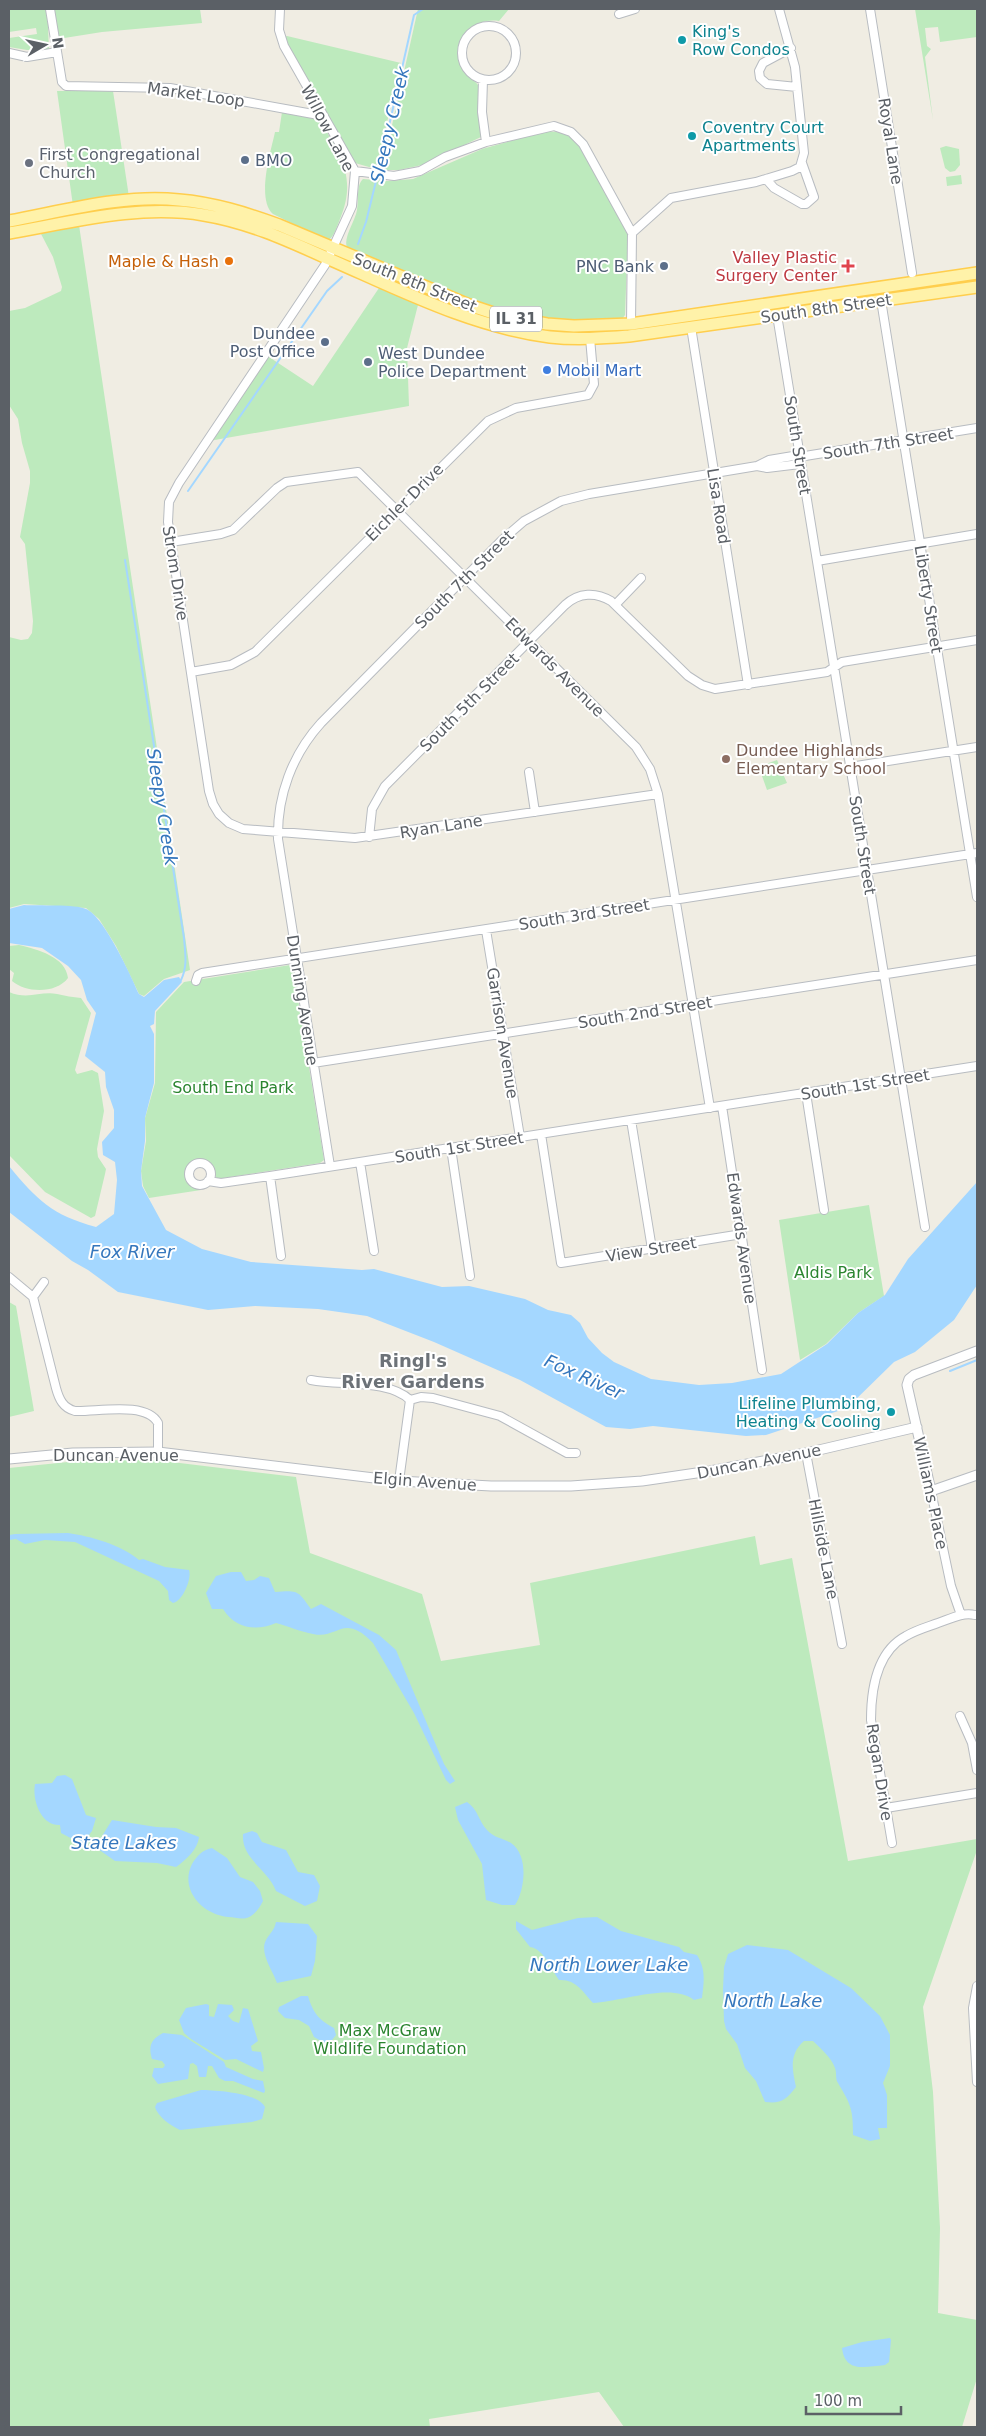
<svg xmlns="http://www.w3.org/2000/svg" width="986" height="2436" viewBox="0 0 986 2436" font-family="'DejaVu Sans',sans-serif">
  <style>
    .green { fill: #bdeabd }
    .water { fill: #a4d7ff }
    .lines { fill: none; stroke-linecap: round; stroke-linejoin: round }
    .stream { stroke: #a4d7ff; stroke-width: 2 }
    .minor-casing { stroke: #b8bcc1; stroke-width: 10 }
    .tertiary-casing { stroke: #b8bcc1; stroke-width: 11 }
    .primary-casing { stroke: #ffce4d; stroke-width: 14 }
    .minor { stroke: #fff; stroke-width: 8 }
    .tertiary { stroke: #fff; stroke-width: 9 }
    .primary { stroke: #fff2a9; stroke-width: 11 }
    .culture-dot { fill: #0f9aa8; stroke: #fff; stroke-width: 2 }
    .service-dot { fill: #5c6f8a; stroke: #fff; stroke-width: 2 }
    .worship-dot { fill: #6b7280; stroke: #fff; stroke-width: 2 }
    .food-dot { fill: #e8710a; stroke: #fff; stroke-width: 2 }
    .health-dot { fill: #e0444e; stroke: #fff; stroke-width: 2 }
    .shop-dot { fill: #3f7fe0; stroke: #fff; stroke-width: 2 }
    .education-dot { fill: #8d6e63; stroke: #fff; stroke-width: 2 }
    .labels { text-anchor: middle; stroke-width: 4; stroke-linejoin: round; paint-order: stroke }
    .shield { fill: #fff; stroke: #8c9094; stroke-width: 1 }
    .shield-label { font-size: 15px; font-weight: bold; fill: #5b6066 }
    .culture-label { font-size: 16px; fill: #0d838f; stroke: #fff; text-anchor: start }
    .street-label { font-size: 16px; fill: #5b6066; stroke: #fff }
    .worship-label { font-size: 16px; fill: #5b616d; stroke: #fff; text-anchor: start }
    .service-label { font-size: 16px; fill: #4e5e75; stroke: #fff; text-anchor: start }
    .health-label { font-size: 16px; fill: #be3a42; stroke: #fff; text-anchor: end }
    .food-label { font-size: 16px; fill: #c56008; stroke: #fff; text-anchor: end }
    .shop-label { font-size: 16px; fill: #366cbe; stroke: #fff; text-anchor: start }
    .education-label { font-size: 16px; fill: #785e54; stroke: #fff; text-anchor: start }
    .park-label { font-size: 16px; fill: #2b8530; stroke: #fff }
    .water-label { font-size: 18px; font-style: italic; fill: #3577bd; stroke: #fff }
    .neighbourhood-label { font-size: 18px; font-weight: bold; fill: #6c7278; stroke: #fff }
  </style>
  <rect width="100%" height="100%" fill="#f0ede3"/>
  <path class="green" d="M9 9H49L52 26 48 27 49 50H27L9 47V38L37 34 36 28 9 32Z
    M53 9H200L202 23 102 32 58 39Z
    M418 9H509L499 21C472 17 448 41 462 68 466 76 474 79 478 85L481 137 422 165 399 170H382Z
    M915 9H977V37L940 42 938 27 925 28 927 46 931 49 925 57 933 120Z
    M287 36 401 63 376 169 355 163 286 41 284 37Z
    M57 91H113L129 197 73 206Z
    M282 112 316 119 321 122C341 156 357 178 340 219 337 226 335 234 330 239H324L273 214C256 199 271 151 275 132H279Z
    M546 131 565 133 581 146 628 233 625 315 622 319 580 322 520 315 488 307 347 248C343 237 355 222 357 210 359 200 356 185 363 179L388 181 413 179 482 149Z
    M946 146 959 149 960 165 955 171 950 172 945 168 940 148Z
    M961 175 962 184 947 186 946 177Z
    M79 225 190 970 164 979 144 996 139 994 116 946 99 919 86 908 24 904 9 908V637L21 640 28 639 32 633 33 621 25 544 20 537 30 483V471L22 443 18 419 9 405V311L25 308 61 291 62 287 53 257 40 232Z
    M381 285 419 301 407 348 409 406 209 441 266 355 313 386Z
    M777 760 787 783 767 790 762 776 765 771 763 765Z
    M19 945C37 949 66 957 68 978 56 994 26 993 12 981L14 973 9 969V946Z
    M290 965 293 968 324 1160 320 1163 217 1179 209 1163 197 1160 189 1166 186 1175 191 1184 201 1190 149 1198 143 1186 141 1171 146 1141 145 1118 155 1083 156 1012 184 982Z
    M9 992C28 1000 40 991 57 994 65 996 73 997 81 998L91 1013 75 1070 77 1074 92 1070 98 1073 104 1111 97 1149 98 1157 106 1169 105 1174 95 1216 91 1218 45 1192 9 1155Z
    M869 1205 884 1296 858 1313 826 1344 800 1360 779 1220Z
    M9 1302 16 1306 34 1411 9 1417Z
    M122 1460H155L296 1477 310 1553 422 1594 441 1661 540 1645 530 1583 755 1536 760 1565 792 1558 848 1861 977 1839V1850L923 2007 933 2092 940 2228 938 2313 977 2320V2378L962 2427H624L599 2392 429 2419 430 2427H9V1468L68 1462Z"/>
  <path class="water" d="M24 905C37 906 76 904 86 909 104 916 131 976 139 994L144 997 164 980 179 977 182 982 155 1011 154 1024 150 1026 154 1034V1083L145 1118V1141L141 1171 142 1186 166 1230 202 1249 251 1262 362 1270 374 1269 442 1287 469 1286 525 1299 548 1310 571 1315 580 1323 588 1338 602 1353 614 1362 651 1379 699 1385 732 1383 781 1374 827 1344 858 1313 885 1295 908 1259 977 1182V1285L954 1320 915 1352 894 1362 847 1408 766 1435 746 1436 653 1426 630 1429 606 1427 520 1380 434 1342 367 1316 318 1309 255 1306 208 1310 118 1292 88 1270 72 1261 9 1212V1166C37 1200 52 1215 96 1227L114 1214 117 1180 115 1162 103 1155 102 1142 114 1128V1110L106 1087 105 1072 85 1056 96 1013 87 1000 81 980 68 966 42 948 9 943V909Z
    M68 1533C90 1536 122 1545 139 1560L143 1559 165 1567 189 1570C192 1578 183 1601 173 1603L169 1600 168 1591 159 1581 75 1542 45 1540 25 1544 16 1539 9 1540V1535L15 1534Z
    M231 1572H241L246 1581 254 1580 260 1576 269 1578 275 1592C299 1590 298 1591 311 1609L321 1604 379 1635 396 1650 444 1764 455 1781 450 1784 446 1780 414 1713 373 1643C343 1612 338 1640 313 1634 301 1632 288 1626 276 1623 255 1632 235 1628 223 1609H212L206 1593 216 1576Z
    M65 1775 72 1779 86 1815 96 1818 92 1831 82 1844 61 1833 60 1825C41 1826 32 1800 35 1784L52 1783 57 1776Z
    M467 1802C478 1809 479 1822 487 1830 494 1838 503 1838 511 1843 529 1855 525 1890 515 1905H502L486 1900 482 1864 458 1820 455 1807Z
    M112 1820 156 1827 176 1828 199 1837C198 1849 186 1860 176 1867L157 1863 115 1861 98 1849 99 1841Z
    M252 1831 257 1833 262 1842 286 1850 298 1872 314 1875 320 1886 317 1901 305 1906 276 1891C268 1869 241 1859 243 1834Z
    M212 1848 227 1858 240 1877 253 1882 260 1891 263 1901C260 1907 256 1913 251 1916 243 1921 236 1917 228 1917 203 1915 179 1890 192 1864 197 1856 202 1850 212 1848Z
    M597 1917 621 1931 679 1947 684 1952 697 1955C706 1969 704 1982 702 1998L694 2000C672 1982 620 2002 593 2003 583 1992 576 1979 559 1980 551 1969 544 1949 530 1947L516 1929V1921L532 1930 578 1918Z
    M276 1922 308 1924 317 1936 315 1961 311 1976 277 1983C273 1971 259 1953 266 1940 270 1933 274 1931 276 1922Z
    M747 1945 788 1950 851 1988 880 2016 890 2035V2066L883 2083 887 2095V2128H878L880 2139 870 2141 853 2135C853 2109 851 2105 838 2083 835 2079 837 2073 835 2068 831 2057 821 2049 813 2041H804C789 2054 792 2069 796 2087 786 2100 781 2104 765 2102L756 2081 745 2068 737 2044 726 2029 724 2021 723 1989 724 1967 728 1954Z
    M301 1996H308C313 2013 319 2020 334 2028L336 2035 328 2045 314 2037 309 2026 299 2020 285 2018 278 2011 279 2007Z
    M206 2004 209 2005V2016L214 2017 218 2004 232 2005 234 2010 228 2016 233 2021 239 2023 243 2008 248 2009 258 2041 251 2046 252 2051 261 2052 264 2068 263 2072 236 2059 225 2060 191 2039 184 2033 179 2020 186 2008Z
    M163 2033 182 2035 224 2062 226 2067 253 2079 263 2081 265 2091 264 2093 233 2081H225L219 2078 212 2066H208L206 2077H199L197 2066 193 2063 190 2064 188 2079 158 2084 152 2076 154 2068H163L165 2065 162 2061 152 2059C148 2046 151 2039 163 2033Z
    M201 2090C215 2090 259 2093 265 2107L262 2119 252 2122 180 2130C170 2125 158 2117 155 2107L157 2103Z
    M890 2338 891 2340 889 2362 885 2365C865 2367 845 2373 842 2348L862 2342Z"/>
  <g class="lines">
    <path class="stream" d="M379 170 414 15 423 9
      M358 244 366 222 377 177
      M188 491 327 291 342 277
      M125 560 184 938C185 952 188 966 181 980
      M950 1371 977 1360"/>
    <g class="minor-casing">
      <path id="minor" d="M50 9 62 82 66 86 170 88 324 116
        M280 9 279 30 284 46 355 171 352 206 325 265 179 483 169 502 168 522 209 791 213 804 219 814 229 823 243 829 355 838 658 794
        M870 9 912 273
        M619 14 635 9
        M462 53a27 27 0 1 1 54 0a27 27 0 1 1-54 0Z
        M791 48 763 63 759 71 760 78 767 84 797 87
        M9 53 27 57 57 52
        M483 80 482 112 486 142
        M355 171 394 176 420 171 445 157 486 142 554 126 571 132 583 144 632 233
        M766 179 774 188 802 204H806L814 197 802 163
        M881 300 977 897
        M777 315 925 1227
        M631 324 632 233 671 198 756 182 792 171 800 167 804 153 795 67 779 9
        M691 327 748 685
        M799 457 977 428
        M757 466 767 468 800 464
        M171 542 221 534 233 530 277 488 286 482 358 472 636 747 650 769 658 794 710 1108
        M817 561 977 534
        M616 604 641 578
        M191 672 231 665 255 652 488 421 516 408 588 395 594 384 590 338
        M850 767 977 747
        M529 772 535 812
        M369 837 372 809 385 786 565 605C579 592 596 592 611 601L688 676 702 685 715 689 827 672 842 662 977 640
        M486 930 520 1137
        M196 981 198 975 202 973 977 853
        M313 1063 977 960
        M806 1093 824 1210
        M722 1106 762 1370
        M631 1120 652 1249
        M541 1134 561 1263 742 1234
        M451 1148 470 1276
        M360 1162 374 1251
        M189 1174a11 11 0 1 1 22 0a11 11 0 1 1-22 0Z
        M330 1166 278 839C277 796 292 755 321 723L502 540 524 521 561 501 589 494 757 466 769 460 799 455
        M270 1176 281 1256
        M208 1181 221 1183 270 1176 977 1066
        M9 1277 33 1297
        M44 1282 33 1297 56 1388C59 1399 63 1408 75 1411 97 1412 146 1401 158 1423V1452
        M311 1380C341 1386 388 1379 410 1400L421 1397 433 1398 500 1416 567 1453H576
        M806 1453 842 1644
        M399 1481 410 1400
        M931 1491 951 1586 961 1615
        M960 1716 972 1743 977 1770
        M886 1808 977 1793
        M892 1843 871 1720C871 1690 876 1652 906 1636 916 1630 927 1627 938 1623 950 1619 962 1612 975 1615
        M977 1986 973 2008 977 2082"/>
    </g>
    <g class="tertiary-casing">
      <path id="tertiary" d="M977 1351 914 1375 909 1379 907 1385 931 1491 977 1475
        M9 1459 73 1453 158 1452 399 1481 491 1486H571L642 1481 710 1471 806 1453 917 1427"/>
    </g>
    <g class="primary-casing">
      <path id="primary" d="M9 221C64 211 123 194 179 200 214 203 246 213 279 225L469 305 502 316 547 324 574 326 631 324 977 273
        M9 233C73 222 139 204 204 215 248 222 289 241 329 259 400 290 472 327 550 337 576 340 603 338 629 336L977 287"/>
    </g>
    <use href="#minor" class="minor"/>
    <use href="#tertiary" class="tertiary"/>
    <use href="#primary" class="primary"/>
  </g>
  <g class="culture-dot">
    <circle cx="682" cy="40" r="5"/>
    <circle cx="692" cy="136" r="5"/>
    <circle cx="891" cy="1412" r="5"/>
  </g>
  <g class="service-dot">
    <circle cx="245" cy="160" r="5"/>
    <circle cx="664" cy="266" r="5"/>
    <circle cx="325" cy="342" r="5"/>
    <circle cx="368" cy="362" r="5"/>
  </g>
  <circle class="worship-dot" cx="29" cy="163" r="5"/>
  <circle class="food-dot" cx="229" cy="261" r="5"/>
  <path class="health-dot" d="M845.5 258.5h5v5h5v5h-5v5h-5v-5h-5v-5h5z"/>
  <circle class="shop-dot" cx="547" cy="370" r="5"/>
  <circle class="education-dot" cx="726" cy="759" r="5"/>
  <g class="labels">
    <rect class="shield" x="490" y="306.5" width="52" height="25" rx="4"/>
    <g class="shield-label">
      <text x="516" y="324">IL 31</text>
    </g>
    <g class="culture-label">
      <text x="692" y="37">King's<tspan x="692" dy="18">Row Condos</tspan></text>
      <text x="702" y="133">Coventry Court<tspan x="702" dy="18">Apartments</tspan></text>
      <text x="881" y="1409" text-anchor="end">Lifeline Plumbing,<tspan x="881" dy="18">Heating &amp; Cooling</tspan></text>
    </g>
    <g class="street-label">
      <text transform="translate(196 94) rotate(8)" y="6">Market Loop</text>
      <text transform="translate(328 128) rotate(62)" y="6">Willow Lane</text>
      <text transform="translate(891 141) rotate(81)" y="6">Royal Lane</text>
      <text transform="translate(415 282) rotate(22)" y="6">South 8th Street</text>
      <text transform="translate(826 308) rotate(-8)" y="6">South 8th Street</text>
      <text transform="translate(888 443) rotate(-9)" y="6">South 7th Street</text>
      <text transform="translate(798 445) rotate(81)" y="6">South Street</text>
      <text transform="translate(404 502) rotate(-45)" y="6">Eichler Drive</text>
      <text transform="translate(719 506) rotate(81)" y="6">Lisa Road</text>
      <text transform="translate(176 573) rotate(81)" y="6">Strom Drive</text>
      <text transform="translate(464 579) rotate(-45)" y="6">South 7th Street</text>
      <text transform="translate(929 599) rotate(81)" y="6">Liberty Street</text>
      <text transform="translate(555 667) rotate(45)" y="6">Edwards Avenue</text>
      <text transform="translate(469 702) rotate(-45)" y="6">South 5th Street</text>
      <text transform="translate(441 826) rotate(-9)" y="6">Ryan Lane</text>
      <text transform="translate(863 845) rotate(81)" y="6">South Street</text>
      <text transform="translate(584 914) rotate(-9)" y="6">South 3rd Street</text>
      <text transform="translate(303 1000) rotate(81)" y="6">Dunning Avenue</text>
      <text transform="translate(645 1012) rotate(-9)" y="6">South 2nd Street</text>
      <text transform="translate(503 1033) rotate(81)" y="6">Garrison Avenue</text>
      <text transform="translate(865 1084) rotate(-9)" y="6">South 1st Street</text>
      <text transform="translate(459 1147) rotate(-9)" y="6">South 1st Street</text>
      <text transform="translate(742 1238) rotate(82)" y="6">Edwards Avenue</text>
      <text transform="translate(651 1249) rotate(-9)" y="6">View Street</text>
      <text x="116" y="1461">Duncan Avenue</text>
      <text transform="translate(759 1461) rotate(-11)" y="6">Duncan Avenue</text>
      <text transform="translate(425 1481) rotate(4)" y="6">Elgin Avenue</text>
      <text transform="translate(931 1493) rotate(78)" y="6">Williams Place</text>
      <text transform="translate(824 1549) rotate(79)" y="6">Hillside Lane</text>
      <text transform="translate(880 1772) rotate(81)" y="6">Regan Drive</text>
    </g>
    <g class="worship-label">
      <text x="39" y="160">First Congregational<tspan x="39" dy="18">Church</tspan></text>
    </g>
    <g class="service-label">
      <text x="255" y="166">BMO</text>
      <text x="654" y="272" text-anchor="end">PNC Bank</text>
      <text x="315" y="339" text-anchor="end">Dundee<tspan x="315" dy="18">Post Office</tspan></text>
      <text x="378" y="359">West Dundee<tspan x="378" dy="18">Police Department</tspan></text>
    </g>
    <g class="health-label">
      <text x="837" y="263">Valley Plastic<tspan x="837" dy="18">Surgery Center</tspan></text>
    </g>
    <g class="food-label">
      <text x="219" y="267">Maple &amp; Hash</text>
    </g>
    <g class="shop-label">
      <text x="557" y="376">Mobil Mart</text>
    </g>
    <g class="education-label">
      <text x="736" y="756">Dundee Highlands<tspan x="736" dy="18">Elementary School</tspan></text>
    </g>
    <g class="park-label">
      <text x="233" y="1093">South End Park</text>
      <text x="833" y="1278">Aldis Park</text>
      <text x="390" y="2036">Max McGraw<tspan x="390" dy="18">Wildlife Foundation</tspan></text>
    </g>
    <g class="water-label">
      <text transform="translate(390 125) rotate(-77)" y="6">Sleepy Creek</text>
      <text transform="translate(162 807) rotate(81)" y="6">Sleepy Creek</text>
      <text x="132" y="1258">Fox River</text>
      <text transform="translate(584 1377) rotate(24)" y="6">Fox River</text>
      <text x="124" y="1849">State Lakes</text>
      <text x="609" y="1971">North Lower Lake</text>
      <text x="773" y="2007">North Lake</text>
    </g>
    <g class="neighbourhood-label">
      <text x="413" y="1367">Ringl's<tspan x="413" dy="21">River Gardens</tspan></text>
    </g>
  </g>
  <rect width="986" height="2436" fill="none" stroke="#5b6066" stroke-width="20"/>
  <g transform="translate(45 45) rotate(81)" stroke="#ffffff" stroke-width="4" paint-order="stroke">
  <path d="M0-4L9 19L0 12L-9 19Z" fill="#5b6066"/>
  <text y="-8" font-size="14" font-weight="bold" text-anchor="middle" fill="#5b6066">N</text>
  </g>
  <path d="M806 2406v8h95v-8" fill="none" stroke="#5b6066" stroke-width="2.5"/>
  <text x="814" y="2406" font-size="15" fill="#5b6066" stroke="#ffffff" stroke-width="4" paint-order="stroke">100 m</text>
</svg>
